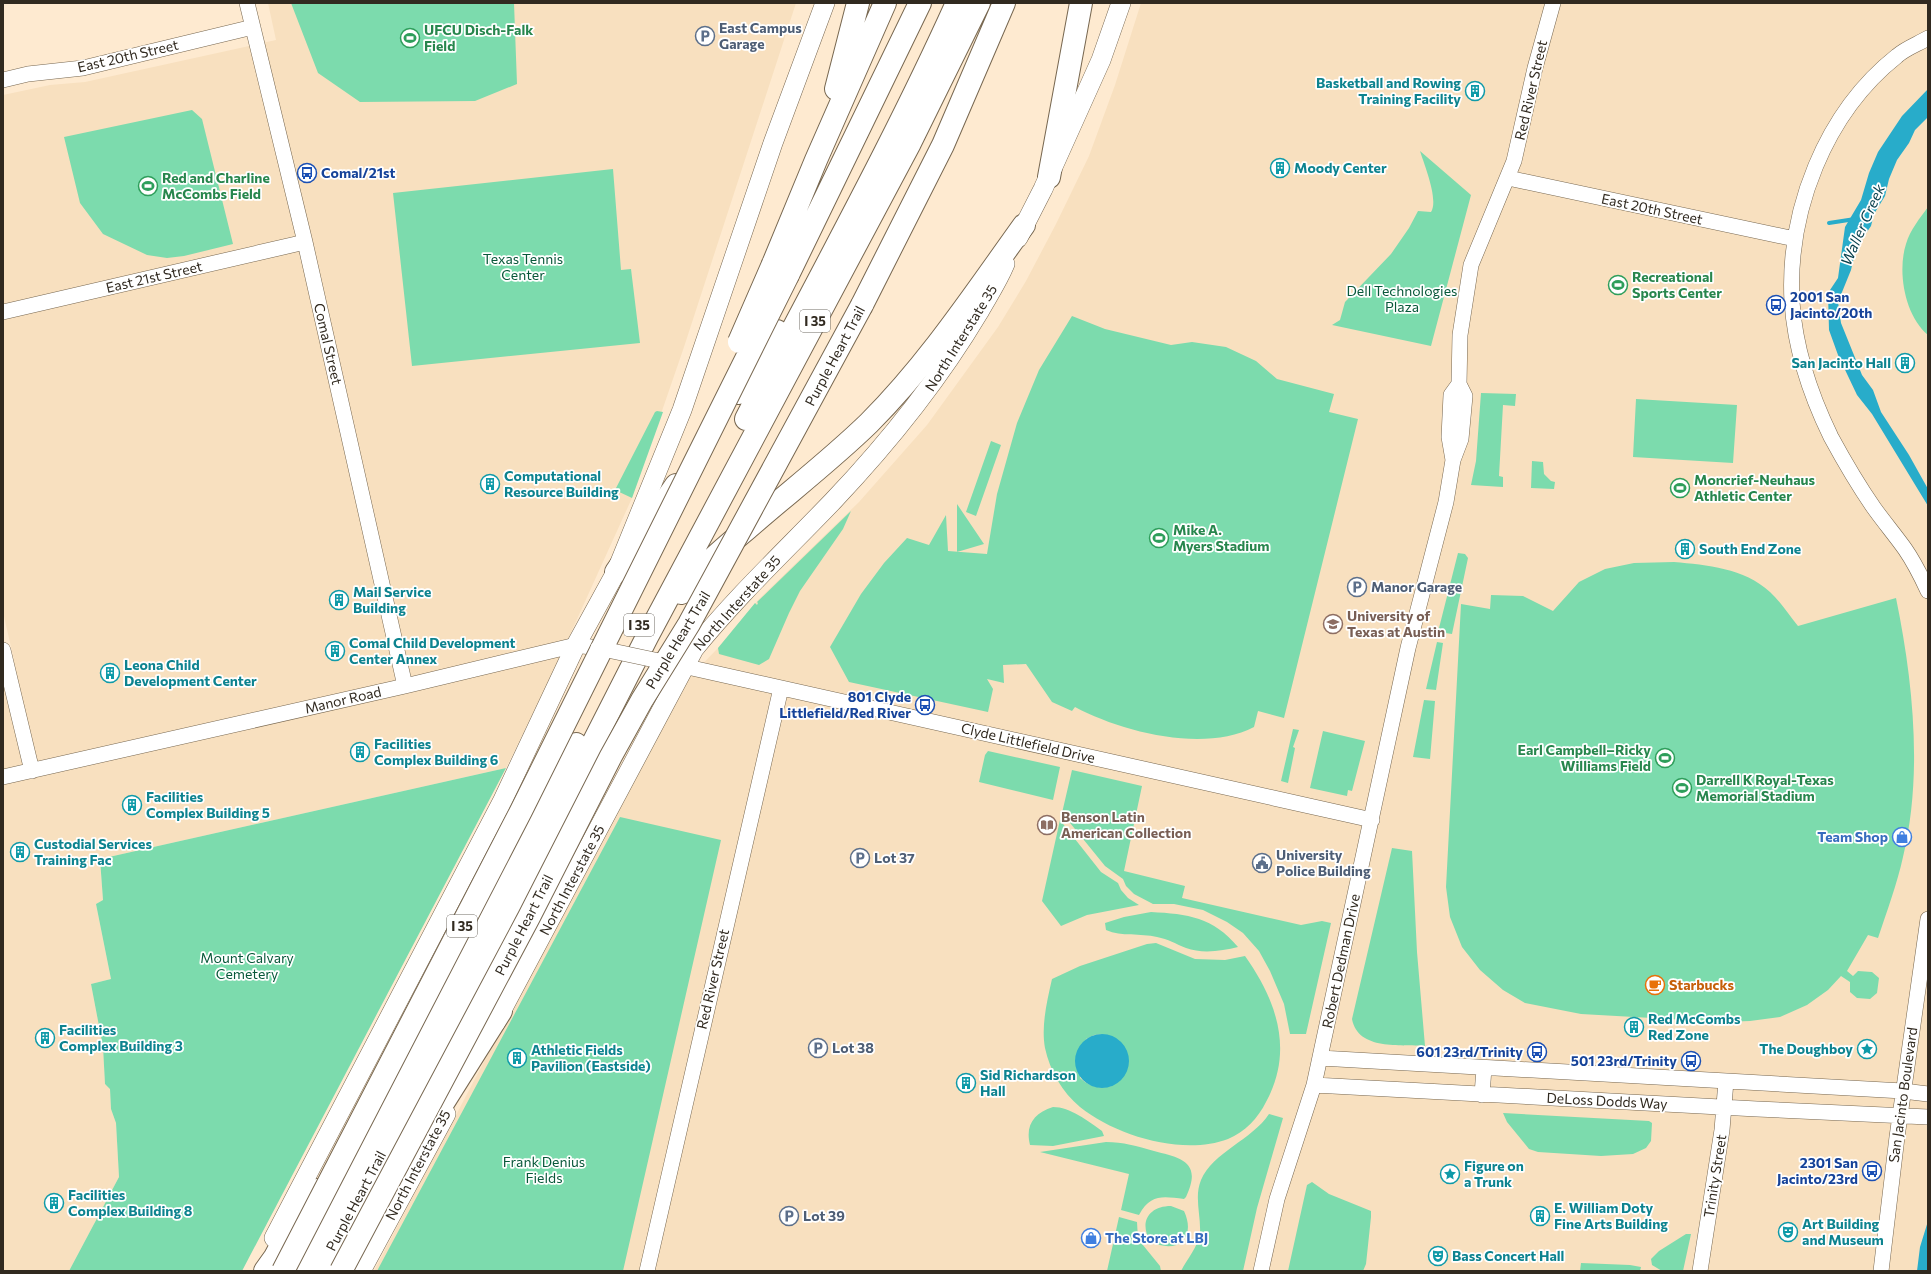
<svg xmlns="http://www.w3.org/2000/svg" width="1931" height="1274" viewBox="0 0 1931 1274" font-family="Commissioner,sans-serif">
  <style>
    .built { fill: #f8e0bf }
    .green { fill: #7cdbad; fill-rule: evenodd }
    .water { fill: #28acca }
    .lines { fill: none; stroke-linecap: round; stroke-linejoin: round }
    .stream { stroke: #28acca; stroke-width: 4 }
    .minor-casing { stroke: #776750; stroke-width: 16 }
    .major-casing { stroke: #776750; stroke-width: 20 }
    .highway-casing { stroke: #776750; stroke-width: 24 }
    .minor { stroke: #fff; stroke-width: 15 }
    .major { stroke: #fff; stroke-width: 19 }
    .highway { stroke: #fff; stroke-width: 22 }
    .minor-bridge-casing { stroke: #776750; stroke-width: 16; stroke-linecap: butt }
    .highway-bridge-casing { stroke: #776750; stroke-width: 24; stroke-linecap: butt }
    .minor-bridge { stroke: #fff; stroke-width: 15 }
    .highway-bridge { stroke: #fff; stroke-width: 22 }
    .labels { text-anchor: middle; stroke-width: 3.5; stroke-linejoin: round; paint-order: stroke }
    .shield { fill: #fff; stroke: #6f6a63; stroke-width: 1 }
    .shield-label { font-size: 13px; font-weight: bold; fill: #312a20 }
    .service-label { font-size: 14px; font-weight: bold; fill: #4e5e75; stroke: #fff; text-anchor: start }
    .leisure-label { font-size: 14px; font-weight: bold; fill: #27864d; stroke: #fff; text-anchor: start }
    .street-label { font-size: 14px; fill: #312a20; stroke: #fff }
    .culture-label { font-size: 14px; font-weight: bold; fill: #0d838f; stroke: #fff; text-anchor: start }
    .transit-label { font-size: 14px; font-weight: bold; fill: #164399; stroke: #fff; text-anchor: end }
    .park-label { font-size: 14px; fill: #08583a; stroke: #fff }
    .education-label { font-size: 14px; font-weight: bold; fill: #785e54; stroke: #fff; text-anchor: start }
    .shop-label { font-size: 14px; font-weight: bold; fill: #366cbe; stroke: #fff; text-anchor: end }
    .food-label { font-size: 14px; font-weight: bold; fill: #c56008; stroke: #fff; text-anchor: start }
    .water-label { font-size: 15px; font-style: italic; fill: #063f4c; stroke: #fff }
  </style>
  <rect width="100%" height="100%" fill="#feead0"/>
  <path class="built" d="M268 3H796L684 347 632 498 553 672 506 768 100 859 103 900 96 904 111 979 91 984 103 1047 105 1084 110 1088 111 1109 116 1123 119 1177 69 1271H3V663L14 660 3 612V95L50 85 85 82 276 40Z
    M1141 3H1928V1271H374L682 685 718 648 759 599 859 502 927 425 998 327 1026 281 1056 224 1089 156 1115 85Z"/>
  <path class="green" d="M291 3H514L517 84 475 101 360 102 318 73Z
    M192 110 202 119 233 244 184 256 167 258 147 255 103 234 80 203 64 137Z
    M1420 151 1471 195 1431 346 1332 325 1340 320 1345 302 1391 254 1409 228 1418 211 1431 212C1439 200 1424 164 1420 151Z
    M613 169 621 270 631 269 640 343 412 366 393 193Z
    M1928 207V335C1905 316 1897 272 1906 244 1910 230 1920 218 1928 207Z
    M1072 316 1105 329 1171 345 1192 342 1226 347 1256 361 1277 379 1334 394 1329 412 1358 419 1284 718 1258 711 1254 727C1204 753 1122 732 1075 707L1072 711 1052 702 1026 664 1003 665 1004 683 987 679 993 689 988 712 849 682 830 647 861 594 884 563 907 538 929 545 946 515 948 551 987 554 997 494 1017 423 1039 370Z
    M1481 393 1516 394 1515 406 1503 405 1499 476 1503 477V487L1471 485 1476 461Z
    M1636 399 1737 405 1733 463 1633 457Z
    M657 411 663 412 632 498 615 490 655 412Z
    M991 441 1001 445 976 516 966 512Z
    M1532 461 1543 462 1544 474 1551 481 1555 482 1554 489 1531 488Z
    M957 504 984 544 957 552Z
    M851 511 843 529 800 591 789 613 769 659 759 665 719 654 718 648 755 603 757 605 758 603 757 602Z
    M1458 553 1465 554 1468 558 1452 634 1438 632Z
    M1674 562C1707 565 1744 568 1770 592 1781 602 1789 615 1798 626L1896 598C1913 681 1923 774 1903 857 1897 884 1887 911 1878 938L1868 935 1847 971 1853 976 1858 971 1872 972 1879 978 1877 993 1870 999 1857 998 1850 992V982L1841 976 1828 990 1807 1005 1780 1017 1750 1021 1723 1022 1581 1014 1525 1003 1503 990 1480 970 1462 947 1450 917 1446 887 1461 604 1490 609 1491 595 1523 596 1553 611 1579 582 1605 569 1634 563Z
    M1437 642 1443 643 1436 690 1426 689Z
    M1424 700 1435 701 1430 759 1413 757Z
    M1293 729 1299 730 1293 747 1295 748 1288 783 1281 781Z
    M1323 731 1365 741 1352 791 1348 790 1347 796 1310 788Z
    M988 751 1060 767 1053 800 979 782 985 755Z
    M506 768 242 1271H69L119 1177 116 1123 111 1109 110 1089 105 1084 103 1047 91 984 111 979 96 904 103 900 100 859Z
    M1072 770 1142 786 1124 871 1185 886 1182 898 1301 925 1322 921 1331 923 1306 1034H1290L1284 1004 1270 971 1259 951 1243 933 1227 922 1203 910 1174 904H1153L1134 894 1126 886 1123 879 1105 866 1062 813Z
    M620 817 721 840 623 1271H377Z
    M1060 820 1101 872 1118 883 1121 890 1128 898 1139 905 1087 915 1061 926 1042 901Z
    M1392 848 1412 851 1417 952 1425 1046C1401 1044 1358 1051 1352 1019Z
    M1151 912C1188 914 1213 917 1238 947 1222 951 1202 954 1186 948 1176 944 1168 939 1157 937 1140 933 1122 937 1106 930L1105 923 1124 917Z
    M1156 943 1195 959 1225 960 1245 956C1277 1001 1294 1051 1266 1102 1258 1118 1245 1132 1228 1139 1183 1156 1116 1136 1080 1107 1062 1092 1050 1071 1045 1048 1041 1026 1047 1001 1052 979L1080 966 1147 944ZM1102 1034 1112 1086C1099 1089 1090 1087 1080 1078L1086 1039 1094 1035Z
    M1053 1107C1070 1107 1088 1121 1102 1131L1104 1136 1053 1146 1030 1145C1025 1125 1034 1113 1053 1107Z
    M1503 1113 1649 1121 1652 1123 1651 1141 1646 1148 1633 1154 1601 1156 1538 1152 1529 1149 1507 1122Z
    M1269 1114 1283 1118 1257 1208 1243 1271H1181C1187 1259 1198 1247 1200 1233 1201 1215 1194 1197 1201 1180 1213 1152 1252 1140 1269 1114Z
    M1106 1142C1123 1142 1137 1146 1154 1151 1180 1158 1203 1161 1186 1197L1184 1199C1164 1197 1151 1193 1139 1215L1121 1210 1129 1174 1040 1152Z
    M1312 1182 1329 1194 1371 1211V1217L1366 1264 1363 1271H1288L1307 1185Z
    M1171 1206 1184 1211C1197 1239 1176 1255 1150 1241 1139 1222 1149 1206 1171 1206Z
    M1119 1217 1137 1222 1138 1239 1160 1266 1161 1271H1107Z
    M1686 1234H1691L1683 1271H1662L1652 1265 1651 1259 1659 1251Z
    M1581 1263 1630 1265 1641 1267 1640 1271H1580Z"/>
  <path class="water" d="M1928 89V117L1915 130 1909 143 1897 160 1889 179 1885 196 1874 214 1871 226 1856 248 1851 270 1838 302 1841 323 1862 375 1873 390 1881 412 1909 455 1928 489V506L1872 414 1857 395 1838 355 1829 330 1828 293 1838 278 1845 227 1861 200 1869 173 1878 152 1902 116Z
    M1075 1061a27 27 0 1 1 54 0a27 27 0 1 1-54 0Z
    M1928 1221V1271H1917L1920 1247Z"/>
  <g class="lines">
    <path class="stream" d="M1829 223 1855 219"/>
    <g class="minor-casing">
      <path id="minor" d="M247 3 305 242 405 686
        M1928 38C1918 44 1906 48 1897 56 1825 113 1787 211 1792 302 1795 348 1811 396 1831 437 1844 461 1858 485 1874 508 1884 522 1895 535 1905 549 1914 562 1921 576 1928 591
        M3 80 28 74 83 68 253 27
        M1508 178 1795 239
        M3 312 305 242
        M1453 460 1449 437 1451 395 1459 384
        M3 650 32 771
        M674 664 1372 820
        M3 777 405 686 576 645 598 648
        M1320 1058 1903 1091 1928 1094
        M1314 1085 1757 1109 1928 1117
        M1482 1095 1484 1068
        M647 1271 781 688
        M1261 1271 1277 1199 1314 1085 1408 648 1446 502 1453 460 1461 439 1465 396 1459 384 1460 335 1471 265 1514 161 1535 68 1553 3
        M1700 1271 1722 1130 1726 1081
        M1881 1271 1897 1137 1928 919"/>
    </g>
    <g class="major-casing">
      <path id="major" d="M1018 238 1043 189 1101 60 1121 3
        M495 1023 694 649C737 596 786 550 833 501 888 443 938 381 979 312 988 296 998 281 1005 264
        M274 1238 502 802 576 645 616 572 682 410 773 143 825 3
        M361 1271 446 1114"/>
    </g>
    <g class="highway-casing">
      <path id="highway" d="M836 89 858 3
        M1049 177 1081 3
        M773 264 816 160 885 3
        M788 275 920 3
        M862 305 943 145 1004 3
        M738 393 777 331
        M746 419C817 281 893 145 957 3
        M616 572 676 485
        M681 593C700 568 724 548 748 528 788 493 831 460 869 423 929 363 975 293 1024 225
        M428 1127 501 1011
        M265 1271 275 1257 292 1225 318 1190
        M298 1271 576 744
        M319 1271 472 981 647 637 910 143 979 3"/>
    </g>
    <use href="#minor" class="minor"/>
    <use href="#major" class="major"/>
    <use href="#highway" class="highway"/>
    <g class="minor-bridge-casing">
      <path id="minor-bridge" d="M598 648 664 662"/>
    </g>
    <g class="highway-bridge-casing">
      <path id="highway-bridge" d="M739 342 773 264
        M283 1271 521 811 788 275
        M341 1271 529 917 611 756 642 700 689 624 862 305"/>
    </g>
    <use href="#minor-bridge" class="minor-bridge"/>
    <use href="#highway-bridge" class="highway-bridge"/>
  </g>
  <defs>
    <g id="parking-ring" transform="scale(1)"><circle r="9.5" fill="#fff" stroke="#5c6f8a" stroke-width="1.5"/><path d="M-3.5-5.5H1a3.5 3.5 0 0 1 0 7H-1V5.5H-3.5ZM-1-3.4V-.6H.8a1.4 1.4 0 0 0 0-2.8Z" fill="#5c6f8a"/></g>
    <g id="stadium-ring" transform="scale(1)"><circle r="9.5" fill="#fff" stroke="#2e9e5b" stroke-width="1.5"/><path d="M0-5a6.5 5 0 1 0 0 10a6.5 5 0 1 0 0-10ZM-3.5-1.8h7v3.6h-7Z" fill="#2e9e5b"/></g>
    <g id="building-ring" transform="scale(1)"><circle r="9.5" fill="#fff" stroke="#0f9aa8" stroke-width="1.5"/><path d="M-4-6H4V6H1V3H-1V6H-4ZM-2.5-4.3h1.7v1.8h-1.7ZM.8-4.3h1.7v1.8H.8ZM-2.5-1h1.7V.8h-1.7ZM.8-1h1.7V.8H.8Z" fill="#0f9aa8"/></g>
    <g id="bus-ring" transform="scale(1)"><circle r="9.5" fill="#fff" stroke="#1a4fb4" stroke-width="1.5"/><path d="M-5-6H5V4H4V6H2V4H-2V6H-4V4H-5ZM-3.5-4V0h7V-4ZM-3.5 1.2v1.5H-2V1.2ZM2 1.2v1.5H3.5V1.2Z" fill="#1a4fb4"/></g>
    <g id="university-ring" transform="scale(1)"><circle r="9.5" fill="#fff" stroke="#8d6e63" stroke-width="1.5"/><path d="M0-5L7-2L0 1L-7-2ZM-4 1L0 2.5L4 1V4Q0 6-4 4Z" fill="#8d6e63"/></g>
    <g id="library-ring" transform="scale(1)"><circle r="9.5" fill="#fff" stroke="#8d6e63" stroke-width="1.5"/><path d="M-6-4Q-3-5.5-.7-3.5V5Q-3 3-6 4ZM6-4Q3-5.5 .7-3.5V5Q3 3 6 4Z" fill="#8d6e63"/></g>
    <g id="shop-ring" transform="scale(1)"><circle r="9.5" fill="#fff" stroke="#3f7fe0" stroke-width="1.5"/><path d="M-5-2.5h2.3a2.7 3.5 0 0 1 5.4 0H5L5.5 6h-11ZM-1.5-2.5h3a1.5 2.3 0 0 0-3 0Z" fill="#3f7fe0"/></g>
    <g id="civic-ring" transform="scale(1)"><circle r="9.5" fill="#fff" stroke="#5c6f8a" stroke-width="1.5"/><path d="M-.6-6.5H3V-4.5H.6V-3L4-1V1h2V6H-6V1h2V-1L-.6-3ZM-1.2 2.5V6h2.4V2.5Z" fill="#5c6f8a"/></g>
    <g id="cafe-ring" transform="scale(1)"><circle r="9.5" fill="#fff" stroke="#e8710a" stroke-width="1.5"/><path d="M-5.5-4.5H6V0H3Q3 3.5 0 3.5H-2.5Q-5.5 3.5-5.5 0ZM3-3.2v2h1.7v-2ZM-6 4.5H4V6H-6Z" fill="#e8710a"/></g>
    <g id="sight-ring" transform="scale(1)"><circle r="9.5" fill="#fff" stroke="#0f9aa8" stroke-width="1.5"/><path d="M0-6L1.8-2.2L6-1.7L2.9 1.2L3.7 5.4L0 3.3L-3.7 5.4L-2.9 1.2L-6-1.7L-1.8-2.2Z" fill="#0f9aa8"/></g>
    <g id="theatre-ring" transform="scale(1)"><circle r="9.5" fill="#fff" stroke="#0f9aa8" stroke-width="1.5"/><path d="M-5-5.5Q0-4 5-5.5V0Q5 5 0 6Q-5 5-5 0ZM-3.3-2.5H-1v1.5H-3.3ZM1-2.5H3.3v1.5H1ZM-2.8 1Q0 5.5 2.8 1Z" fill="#0f9aa8"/></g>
  </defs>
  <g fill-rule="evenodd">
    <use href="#parking-ring" x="705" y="36"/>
    <use href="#stadium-ring" x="410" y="38"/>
    <use href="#building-ring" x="1475" y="91"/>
    <use href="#building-ring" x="1280" y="168"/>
    <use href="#bus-ring" x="307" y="173"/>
    <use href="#stadium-ring" x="148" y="186"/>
    <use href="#stadium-ring" x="1618" y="285"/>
    <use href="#bus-ring" x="1776" y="305"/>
    <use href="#building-ring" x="1905" y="363"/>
    <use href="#building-ring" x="490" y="484"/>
    <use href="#stadium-ring" x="1680" y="488"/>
    <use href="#stadium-ring" x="1159" y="538"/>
    <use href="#building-ring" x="1685" y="549"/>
    <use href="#parking-ring" x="1357" y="587"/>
    <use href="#building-ring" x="339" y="600"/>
    <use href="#university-ring" x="1333" y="624"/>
    <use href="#building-ring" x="335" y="651"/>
    <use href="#building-ring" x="110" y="673"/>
    <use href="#bus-ring" x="925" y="705"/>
    <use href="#building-ring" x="360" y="752"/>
    <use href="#stadium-ring" x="1665" y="758"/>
    <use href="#stadium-ring" x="1682" y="788"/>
    <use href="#building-ring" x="132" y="805"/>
    <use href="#library-ring" x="1047" y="825"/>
    <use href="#shop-ring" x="1902" y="837"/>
    <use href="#building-ring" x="20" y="852"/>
    <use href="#parking-ring" x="860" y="858"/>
    <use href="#civic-ring" x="1262" y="863"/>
    <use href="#cafe-ring" x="1655" y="985"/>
    <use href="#building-ring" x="1634" y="1027"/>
    <use href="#building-ring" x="45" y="1038"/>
    <use href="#parking-ring" x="818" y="1048"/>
    <use href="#sight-ring" x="1867" y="1049"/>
    <use href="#bus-ring" x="1537" y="1052"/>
    <use href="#building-ring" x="517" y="1058"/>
    <use href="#bus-ring" x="1691" y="1061"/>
    <use href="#building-ring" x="966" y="1083"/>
    <use href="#bus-ring" x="1872" y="1171"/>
    <use href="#sight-ring" x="1450" y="1174"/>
    <use href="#building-ring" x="54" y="1203"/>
    <use href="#parking-ring" x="789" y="1216"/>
    <use href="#building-ring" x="1540" y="1216"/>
    <use href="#theatre-ring" x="1788" y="1232"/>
    <use href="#shop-ring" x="1091" y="1238"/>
    <use href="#theatre-ring" x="1438" y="1256"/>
  </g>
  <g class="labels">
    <g class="shield">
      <rect x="800" y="310" width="30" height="22" rx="3"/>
      <rect x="624" y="614" width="30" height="22" rx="3"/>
      <rect x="447" y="915" width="30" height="22" rx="3"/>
    </g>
    <g class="shield-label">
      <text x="815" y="326">I 35</text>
      <text x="639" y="630">I 35</text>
      <text x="462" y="931">I 35</text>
    </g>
    <g class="service-label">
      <text x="719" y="33">East Campus<tspan x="719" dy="16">Garage</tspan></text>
      <text x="1371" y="592">Manor Garage</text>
      <text x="1276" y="860">University<tspan x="1276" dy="16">Police Building</tspan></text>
      <text x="874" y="863">Lot 37</text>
      <text x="832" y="1053">Lot 38</text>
      <text x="803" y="1221">Lot 39</text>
    </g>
    <g class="leisure-label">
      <text x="424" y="35">UFCU Disch-Falk<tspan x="424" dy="16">Field</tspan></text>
      <text x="162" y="183">Red and Charline<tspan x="162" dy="16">McCombs Field</tspan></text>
      <text x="1632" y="282">Recreational<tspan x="1632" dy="16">Sports Center</tspan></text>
      <text x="1694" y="485">Moncrief-Neuhaus<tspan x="1694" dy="16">Athletic Center</tspan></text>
      <text x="1173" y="535">Mike A.<tspan x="1173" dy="16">Myers Stadium</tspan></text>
      <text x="1651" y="755" text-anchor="end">Earl Campbell–Ricky<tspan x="1651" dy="16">Williams Field</tspan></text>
      <text x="1696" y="785">Darrell K Royal-Texas<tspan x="1696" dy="16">Memorial Stadium</tspan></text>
    </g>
    <g class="street-label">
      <text transform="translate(128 56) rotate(-13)" y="5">East 20th Street</text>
      <text transform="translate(1531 90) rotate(-77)" y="5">Red River Street</text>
      <text transform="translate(1652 209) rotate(12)" y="5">East 20th Street</text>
      <text transform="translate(154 277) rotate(-13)" y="5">East 21st Street</text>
      <text transform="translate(961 338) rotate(-58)" y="5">North Interstate 35</text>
      <text transform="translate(328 344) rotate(77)" y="5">Comal Street</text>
      <text transform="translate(835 356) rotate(-62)" y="5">Purple Heart Trail</text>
      <text transform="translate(737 603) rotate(-48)" y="5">North Interstate 35</text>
      <text transform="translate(678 640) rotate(-59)" y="5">Purple Heart Trail</text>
      <text transform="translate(343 700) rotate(-13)" y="5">Manor Road</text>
      <text transform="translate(1028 743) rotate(13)" y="5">Clyde Littlefield Drive</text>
      <text transform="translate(572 880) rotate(-62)" y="5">North Interstate 35</text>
      <text transform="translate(524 925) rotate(-63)" y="5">Purple Heart Trail</text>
      <text transform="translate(1341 961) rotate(-78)" y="5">Robert Dedman Drive</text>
      <text transform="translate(713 979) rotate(-77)" y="5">Red River Street</text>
      <text transform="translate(1903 1095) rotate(-82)" y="5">San Jacinto Boulevard</text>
      <text transform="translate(1607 1101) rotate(3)" y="5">DeLoss Dodds Way</text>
      <text transform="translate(418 1165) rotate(-62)" y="5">North Interstate 35</text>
      <text transform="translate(1715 1176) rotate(-81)" y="5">Trinity Street</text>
      <text transform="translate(356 1201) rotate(-62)" y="5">Purple Heart Trail</text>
    </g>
    <g class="culture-label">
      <text x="1461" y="88" text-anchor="end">Basketball and Rowing<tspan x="1461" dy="16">Training Facility</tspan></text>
      <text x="1294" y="173">Moody Center</text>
      <text x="1891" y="368" text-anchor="end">San Jacinto Hall</text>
      <text x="504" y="481">Computational<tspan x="504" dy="16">Resource Building</tspan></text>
      <text x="1699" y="554">South End Zone</text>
      <text x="353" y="597">Mail Service<tspan x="353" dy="16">Building</tspan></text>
      <text x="349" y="648">Comal Child Development<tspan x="349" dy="16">Center Annex</tspan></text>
      <text x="124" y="670">Leona Child<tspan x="124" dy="16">Development Center</tspan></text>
      <text x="374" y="749">Facilities<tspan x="374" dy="16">Complex Building 6</tspan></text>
      <text x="146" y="802">Facilities<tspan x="146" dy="16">Complex Building 5</tspan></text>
      <text x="34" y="849">Custodial Services<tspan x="34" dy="16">Training Fac</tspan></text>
      <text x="1648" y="1024">Red McCombs<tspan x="1648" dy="16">Red Zone</tspan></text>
      <text x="59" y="1035">Facilities<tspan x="59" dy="16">Complex Building 3</tspan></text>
      <text x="1853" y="1054" text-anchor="end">The Doughboy</text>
      <text x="531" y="1055">Athletic Fields<tspan x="531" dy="16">Pavilion (Eastside)</tspan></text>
      <text x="980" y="1080">Sid Richardson<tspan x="980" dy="16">Hall</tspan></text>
      <text x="1464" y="1171">Figure on<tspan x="1464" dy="16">a Trunk</tspan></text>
      <text x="68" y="1200">Facilities<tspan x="68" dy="16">Complex Building 8</tspan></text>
      <text x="1554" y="1213">E. William Doty<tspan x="1554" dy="16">Fine Arts Building</tspan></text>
      <text x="1802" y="1229">Art Building<tspan x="1802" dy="16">and Museum</tspan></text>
      <text x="1452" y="1261">Bass Concert Hall</text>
    </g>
    <g class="transit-label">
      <text x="321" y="178" text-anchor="start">Comal/21st</text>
      <text x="1790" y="302" text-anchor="start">2001 San<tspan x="1790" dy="16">Jacinto/20th</tspan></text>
      <text x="911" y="702">801 Clyde<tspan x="911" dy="16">Littlefield/Red River</tspan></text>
      <text x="1523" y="1057">601 23rd/Trinity</text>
      <text x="1677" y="1066">501 23rd/Trinity</text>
      <text x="1858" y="1168">2301 San<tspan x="1858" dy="16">Jacinto/23rd</tspan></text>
    </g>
    <g class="park-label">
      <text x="523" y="264">Texas Tennis<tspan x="523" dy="16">Center</tspan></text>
      <text x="1402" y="296">Dell Technologies<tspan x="1402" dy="16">Plaza</tspan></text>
      <text x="247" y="963">Mount Calvary<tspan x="247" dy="16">Cemetery</tspan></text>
      <text x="544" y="1167">Frank Denius<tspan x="544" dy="16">Fields</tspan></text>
    </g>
    <g class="education-label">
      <text x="1347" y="621">University of<tspan x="1347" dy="16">Texas at Austin</tspan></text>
      <text x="1061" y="822">Benson Latin<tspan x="1061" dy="16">American Collection</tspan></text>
    </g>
    <g class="shop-label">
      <text x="1888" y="842">Team Shop</text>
      <text x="1105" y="1243" text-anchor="start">The Store at LBJ</text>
    </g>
    <g class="food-label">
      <text x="1669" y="990">Starbucks</text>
    </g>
    <g class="water-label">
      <text transform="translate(1863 225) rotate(-66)" y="5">Waller Creek</text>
    </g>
  </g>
  <rect width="1931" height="1274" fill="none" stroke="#312a20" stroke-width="8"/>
</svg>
